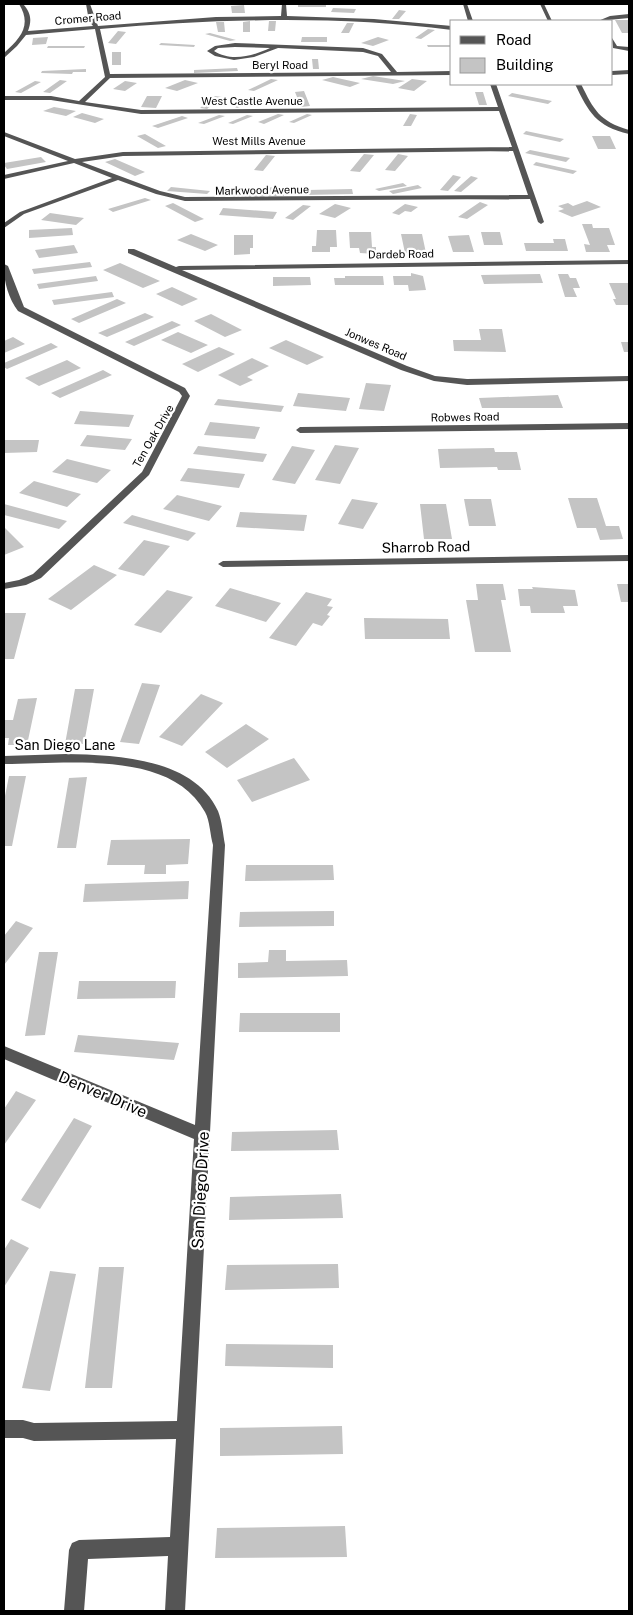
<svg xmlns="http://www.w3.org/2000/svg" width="633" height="1615" viewBox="0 0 633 1615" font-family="'Public Sans',sans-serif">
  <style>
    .building { fill: #c4c4c4 }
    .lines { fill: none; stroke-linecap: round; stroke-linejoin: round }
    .minor { fill: #555; fill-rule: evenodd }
    .labels { text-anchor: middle; stroke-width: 4.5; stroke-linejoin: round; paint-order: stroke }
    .far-street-label { font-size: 11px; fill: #000; stroke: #fff }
    .street-label { font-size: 14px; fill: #000; stroke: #fff }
    .near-street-label { font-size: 16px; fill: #000; stroke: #fff }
  </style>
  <rect width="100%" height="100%" fill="#fff"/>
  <path class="building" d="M298 4H326V7H298Z
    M244 5 245 13H232L231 6Z
    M333 8 356 9 354 13 331 12Z
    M399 10 406 11 399 19H392Z
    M615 20H629V33H622Z
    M250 21V32H243V22Z
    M269 21H276L275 31H268Z
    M216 22H224L225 32H218Z
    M347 23H354L349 33H341Z
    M428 29 435 30 421 39 415 38Z
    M118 31 126 32 116 44 108 43Z
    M210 33 236 40 230 41 205 34Z
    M48 37 46 44 32 45 33 38Z
    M302 37H327V42H301Z
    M378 37 389 40 373 46 361 43Z
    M161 43 195 45 194 47 159 45Z
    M427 45H452V47H428Z
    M48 46H85L84 48H47Z
    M112 52H121V65H112Z
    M312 59H318L319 69H313Z
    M237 68 238 71 194 73V70Z
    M86 69V72H73L72 74 41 73 42 71Z
    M373 76 405 81 393 84 361 79Z
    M333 77 360 83 350 87 322 80Z
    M271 79 278 80 254 91 248 90Z
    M412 79 427 81 414 91 398 88Z
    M60 80 67 81 50 93 43 92Z
    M185 80 198 83 177 91 165 88Z
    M35 81 41 82 21 93 15 92Z
    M125 81 137 83 125 91 113 89Z
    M304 91 310 106 301 107 295 92Z
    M475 92H483L487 105H479Z
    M512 93 552 101 548 104 508 96Z
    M147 96H162L156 108 141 107Z
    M215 96 222 97 207 109 200 108Z
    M260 98 264 99 237 108 233 106Z
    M54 107 76 111 66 116 43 111Z
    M82 113 104 119 95 123 73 117Z
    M278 114 284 115 264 124 258 122Z
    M307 114 312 115 294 123 289 122Z
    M410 114 417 115 411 126H403Z
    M219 115 225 116 204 124 198 123Z
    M247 115 253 116 233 124 228 123Z
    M182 116 188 118 158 128 152 126Z
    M526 131 564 139 560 142 523 134Z
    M145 134 166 146 158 148 137 136Z
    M592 136H610L616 149H598Z
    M530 150 570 158 566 162 525 153Z
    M364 154 374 155 360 172 350 171Z
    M398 154 408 156 395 171 385 170Z
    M266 155 275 156 263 171 254 170Z
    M41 157 46 162 7 169 4 165V163Z
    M115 159 145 172 135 176 105 162Z
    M536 162 577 171 573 174 533 165Z
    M453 175 461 177 448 191 440 190Z
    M471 176 478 178 461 192 454 191Z
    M403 183 407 186 379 191 375 189Z
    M418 185 422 188 393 194 389 191Z
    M307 186 308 190 352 189 353 194 302 195 301 190 271 191 284 192V196H231V192H256L255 188Z
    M171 187 210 191 207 194 167 191Z
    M145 198 151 200 113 212 108 209Z
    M587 201 601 207 572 217 558 211 564 209 558 206 568 203 573 206Z
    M480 202 488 205 467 219 458 217Z
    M173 203 204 219 195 222 165 206Z
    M335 204 351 208 335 218 319 214Z
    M405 204 418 207 411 212 405 211 399 215 392 213Z
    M303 205 311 206 293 220 285 218Z
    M223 208 277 212 273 219 219 215Z
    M50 213 84 218 76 225 41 220Z
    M582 224H592L593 228H609L615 245H607L610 252H586L584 244 590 245Z
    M72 228 73 235 29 238V230Z
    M317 230H336L337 247H330V252H312V246H316Z
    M349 232H371L372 247H376V254L360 253 359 248H350Z
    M481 232H500L503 245H484Z
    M191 234 218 245 205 251 177 240Z
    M401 234H422L426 253H405Z
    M234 235H253V248H250V254L234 255Z
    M469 235 474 252H453L448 236Z
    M553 239H565L568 251H526L524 243H554Z
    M74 245 78 253 39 258 35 250Z
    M90 262 92 267 34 274 32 269Z
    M120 263 160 281 143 288 103 270Z
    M411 273 423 276 426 290 409 291 408 285H394L393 276H411Z
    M540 274 543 283 484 284 481 275Z
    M558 274H568L570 278H576L580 288H573L577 297H565Z
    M96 276 98 281 39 289 37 284Z
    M345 276H383L384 285H335L334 278H345Z
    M273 277H310L311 285 273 286Z
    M609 283H628L629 305H616L613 299H616Z
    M172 287 198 299 182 306 156 294Z
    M112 292 114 297 54 305 52 300Z
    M117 299 126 303 79 323 71 319Z
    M145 313 154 317 107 337 98 333Z
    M211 314 242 330 225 337 194 321Z
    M172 321 181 325 134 346 125 342Z
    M479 329H502L506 352 454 351 453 340H481Z
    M178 332 208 345 191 353 161 340Z
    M13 337 25 344 4 353V341Z
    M286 340 324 357 307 365 269 348Z
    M621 342H629V352H624Z
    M51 343 58 347 7 369 4 367V363Z
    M219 347 235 354 198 372 182 364Z
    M252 358 269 366 247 377 253 380 240 386 218 375Z
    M67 360 81 368 39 386 25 378Z
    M103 370 112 375 60 398 51 393Z
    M366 383 391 385 384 411 359 409Z
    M298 393 350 398 346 411 293 406Z
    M558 395 563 408H482L479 398Z
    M218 399 284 406 281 412 214 405Z
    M80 411 134 415 129 427 74 424Z
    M210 422 260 427 255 439 204 435Z
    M87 435 132 439 125 450 80 446Z
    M4 440H39L37 452 4 453Z
    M335 445 359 448 340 484 315 480Z
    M198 446 267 454 263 462 193 454Z
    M292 446 315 450 295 484 272 480Z
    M494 448 495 452H517L521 470H498L497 467 440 468 438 449Z
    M67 459 111 470 97 483 52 472Z
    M188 468 245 474 239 488 180 481Z
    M34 481 81 494 67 507 19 493Z
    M177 495 222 506 209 521 163 509Z
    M568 498H597L606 526H619L623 539 600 540 596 528H577Z
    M352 499 378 503 363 529 338 524Z
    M464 499H491L496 526H469Z
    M4 504 67 521 59 529 4 515Z
    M420 504H446L452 539H424Z
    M240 512 307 515 304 531 236 527Z
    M132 515 196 533 188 541 123 523Z
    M4 527 24 547 4 555Z
    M144 540 170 546 144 576 118 569Z
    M94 565 117 575 71 610 48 599Z
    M476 584H503L506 600H501L511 652H475L466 600H478Z
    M617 584H629V602H621Z
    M532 587 575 590 578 606H563L565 613H531L530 606H520L518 589H533Z
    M230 588 281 603 266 622 215 606Z
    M167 590 193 597 161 633 134 625Z
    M306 592 332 599 327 606 333 607 327 615 330 616 322 626 313 623 296 646 269 638Z
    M4 613H26L14 659H4Z
    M364 618 448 619 450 639H365Z
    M142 683 160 685 139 744 120 742Z
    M75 689H94L84 744H65Z
    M201 694 223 703 182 746 159 737Z
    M37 698 27 745H8L9 738H4V720H13L18 699Z
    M246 724 269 739 227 768 205 752Z
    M294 758 310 780 252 802 237 780Z
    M9 776H26L12 846H4V801Z
    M87 777 76 848H57L69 778Z
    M190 839 188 864 166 865V874H144L145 865H107L111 840Z
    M246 865H333L334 880 245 881Z
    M189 881 188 899 83 902 85 884Z
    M334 911V926L239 927 240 912Z
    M16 921 33 928 4 965V936Z
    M269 950H286V961L347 960 348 976 238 978V963L268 962Z
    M39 952H58L45 1035 25 1036Z
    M79 981H176L175 998 77 999Z
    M240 1013H340V1032H239Z
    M78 1035 179 1043 174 1060 74 1052Z
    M16 1091 36 1100 4 1145V1109Z
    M74 1118 92 1126 40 1209 21 1200Z
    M337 1130 339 1150 231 1151 232 1132Z
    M341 1194 343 1218 229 1220 230 1197Z
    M11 1239 29 1248 4 1287V1250Z
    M338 1264 339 1288 225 1290 227 1265Z
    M99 1267H124L112 1388H85Z
    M50 1271 76 1274 50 1391 22 1388Z
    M226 1344 333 1345V1368L225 1366Z
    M342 1426 343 1454 220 1456V1428Z
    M345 1526 347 1557 215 1558 217 1528Z"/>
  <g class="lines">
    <path class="minor" d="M19 4H23C31 13 32 20 28 31L93 26 89 21 86 4H90L98 26 216 17 281 16 282 4H286L287 16 374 19 452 26V30C334 15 218 19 100 29L110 74 391 72 378 56 363 52 278 48 254 57 234 60 215 56 207 51 215 46 235 43 363 48 382 54 397 72 452 71V75L110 78 85 102 141 110 498 107 490 84H496L544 222 541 224 538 222 530 199 185 201 156 194 118 180 24 214 4 228V223L20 212 112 178 74 163 4 179V175L68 161 4 136V132L75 159 123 152 512 147 499 111 141 114 51 100H4V96H51L79 101 105 77 95 29 26 35 17 46 4 58V53C21 38 32 25 19 4ZM235 47 270 48C253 56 231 62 214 51L218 48ZM513 151 528 195 185 197 160 191 82 162 123 156Z
      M463 4H467L473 21H468Z
      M540 4H544L552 21H548Z
      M629 14V18L598 21 610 16Z
      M612 38 617 46 629 47V51L613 48Z
      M629 70V74L612 75V71Z
      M575 84H581C594 110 599 121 629 130V134C596 126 589 113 575 84Z
      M128 249H134L176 267 179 266 629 260V264L182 270 407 366 435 376 467 379 629 376V381L467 385 434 381 401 370 128 253Z
      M4 264 8 266 24 307 185 388 190 396 149 475 41 578 26 585 4 589V583L19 580 33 574 142 472 182 396 179 392 18 311C8 298 3 279 4 264Z
      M629 423V429L300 433 296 430 300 427Z
      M629 555V561L223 567 218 564 223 561Z
      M66 754C116 755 194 758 218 811 222 821 223 834 225 845L185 1611H165L168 1556 88 1559 84 1611H64L69 1550 72 1543 79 1540 170 1537 176 1439 34 1441 23 1438H4V1420H23L34 1423 177 1421 194 1139 4 1059V1046L195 1125 213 845C210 835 210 821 205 812 171 749 64 764 4 764V756Z"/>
  </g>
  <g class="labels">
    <g class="far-street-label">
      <text transform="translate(88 18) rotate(-5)" y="4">Cromer Road</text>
      <text x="280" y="69">Beryl Road</text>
      <text x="252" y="105">West Castle Avenue</text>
      <text x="259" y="145">West Mills Avenue</text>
      <text transform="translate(262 190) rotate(-1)" y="4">Markwood Avenue</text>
      <text transform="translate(401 254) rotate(-1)" y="4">Dardeb Road</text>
      <text transform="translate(376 344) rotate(23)" y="4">Jonwes Road</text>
      <text transform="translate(465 417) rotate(-1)" y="4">Robwes Road</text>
      <text transform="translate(153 436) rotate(-60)" y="4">Ten Oak Drive</text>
    </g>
    <g class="street-label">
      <text transform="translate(426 547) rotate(-1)" y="5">Sharrob Road</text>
      <text x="65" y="750">San Diego Lane</text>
    </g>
    <g class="near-street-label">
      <text transform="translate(103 1094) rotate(23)" y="6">Denver Drive</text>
      <text transform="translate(200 1190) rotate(-87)" y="6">San Diego Drive</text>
    </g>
  </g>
  <rect width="633" height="1615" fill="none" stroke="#000000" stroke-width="10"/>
  <rect x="450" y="20" width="162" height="65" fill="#ffffff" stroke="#999999"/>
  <rect x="460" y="36" width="25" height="8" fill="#555555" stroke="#999999"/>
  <text x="496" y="45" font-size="15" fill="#000000">Road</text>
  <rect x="460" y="58" width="25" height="15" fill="#c4c4c4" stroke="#999999"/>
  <text x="496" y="70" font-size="15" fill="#000000">Building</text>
</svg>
